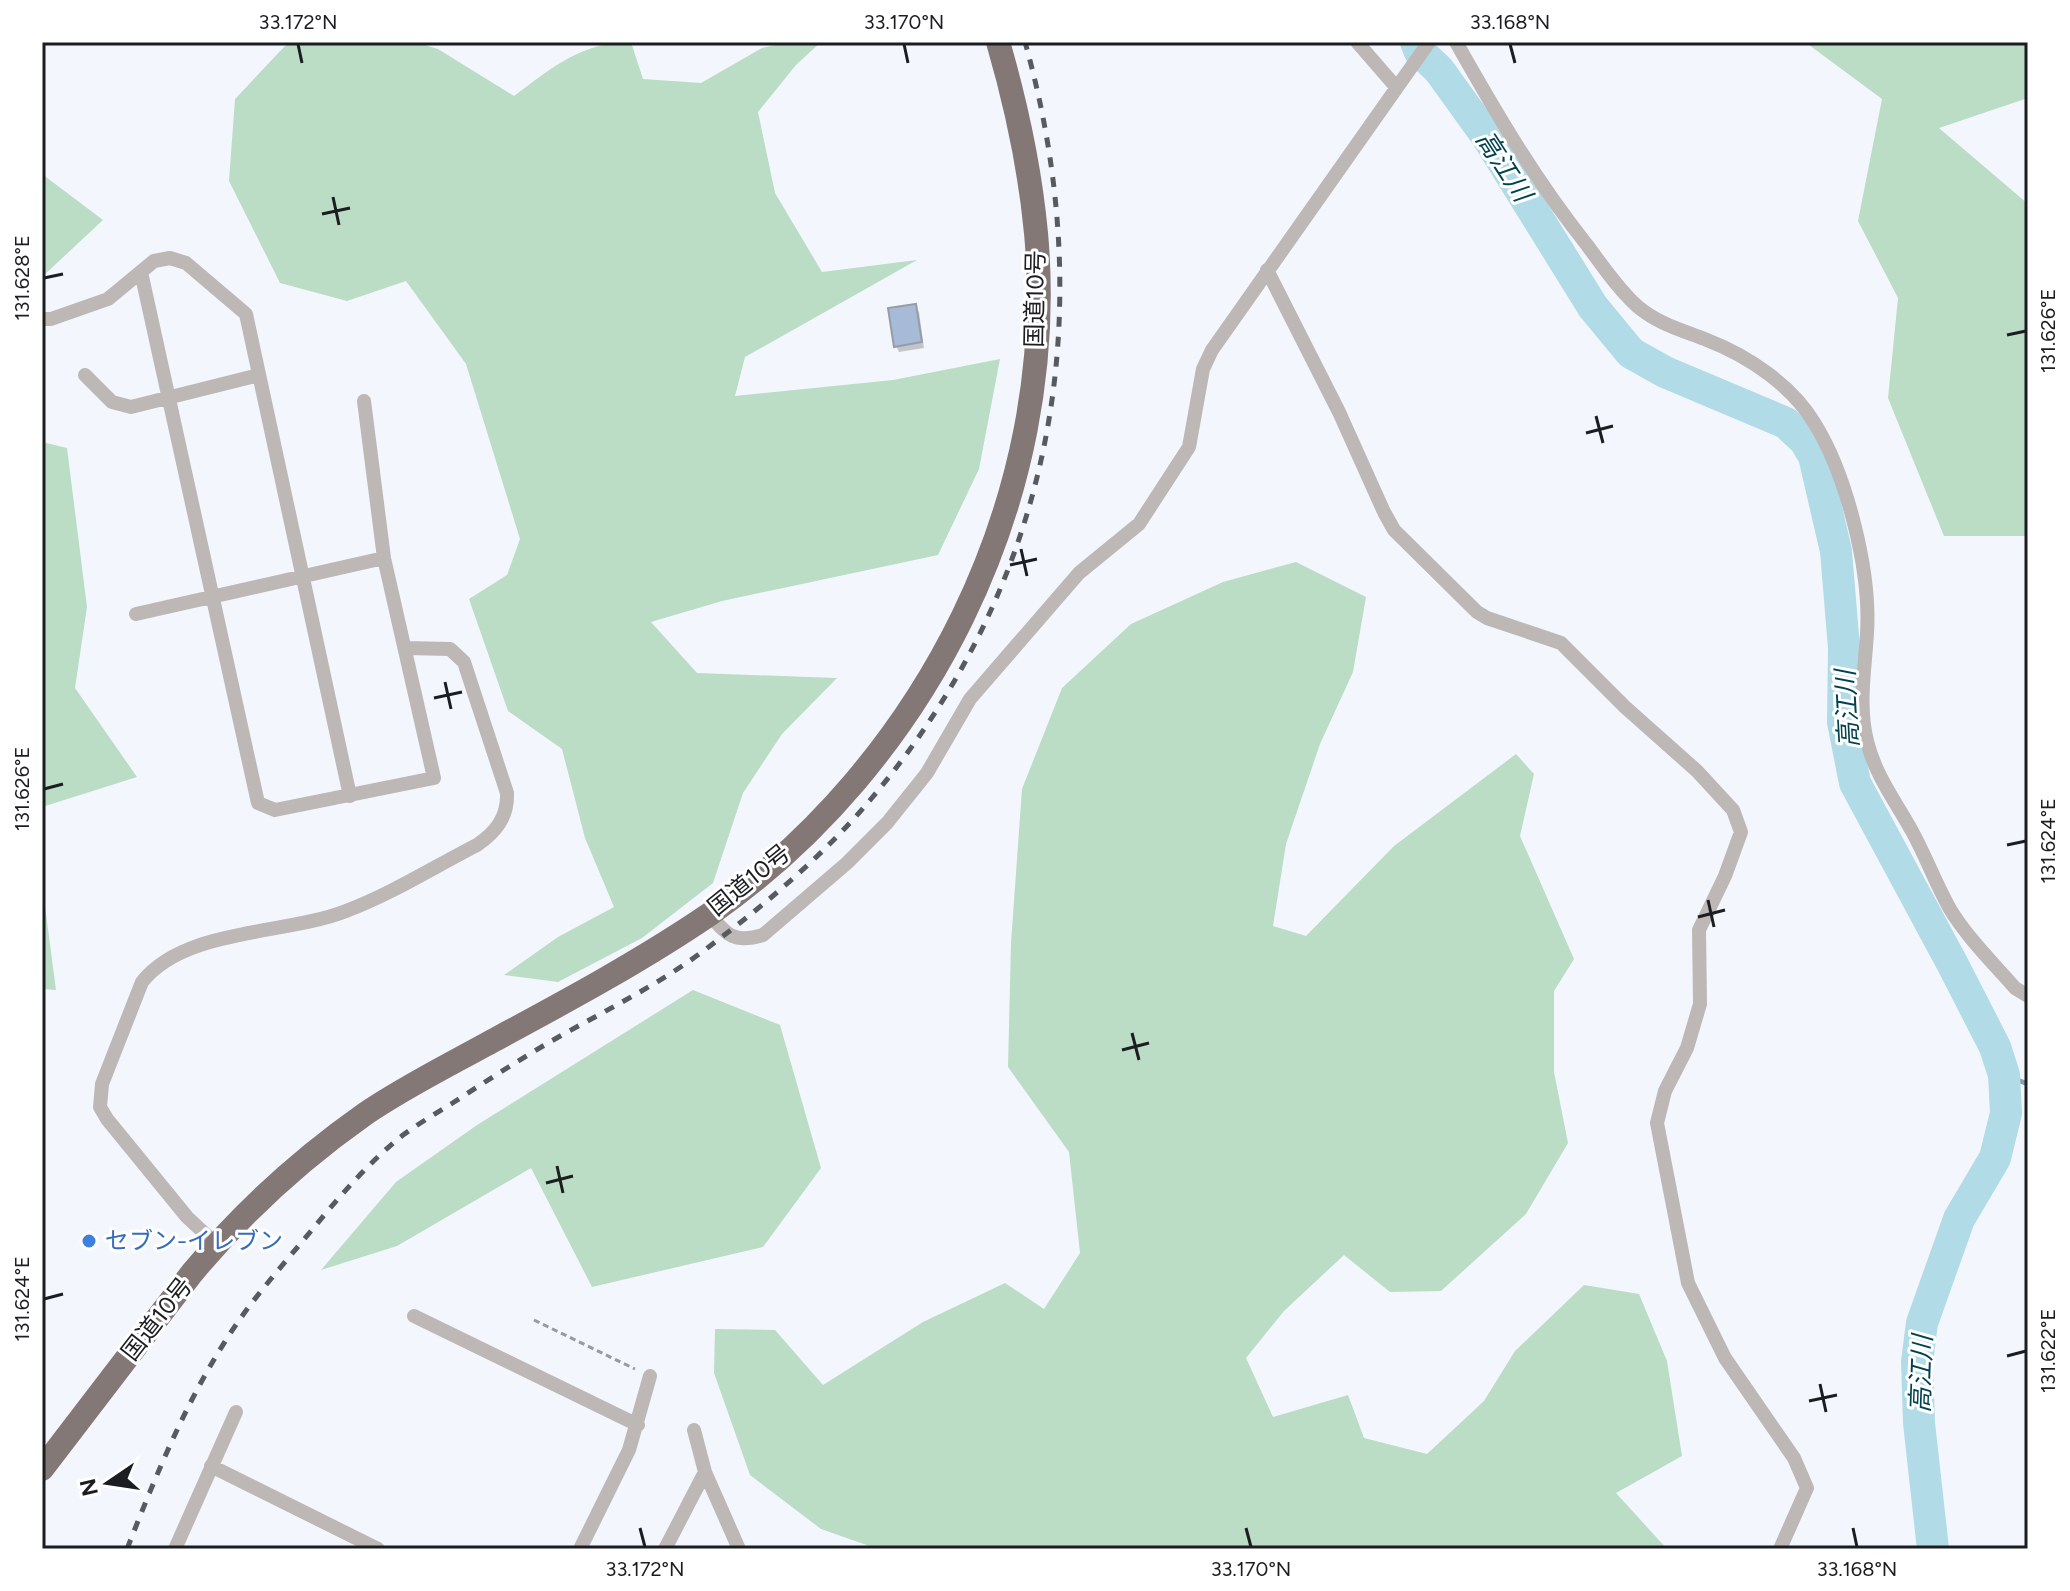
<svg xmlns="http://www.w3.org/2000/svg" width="2070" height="1591" viewBox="0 0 2070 1591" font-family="Figtree,'Noto Sans JP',sans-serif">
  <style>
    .green { fill: #bbdcc5 }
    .shadow { fill: #0003 }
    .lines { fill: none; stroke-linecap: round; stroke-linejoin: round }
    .stream { stroke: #84a2ab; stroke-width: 5 }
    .river { stroke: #b1dbe6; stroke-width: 32 }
    .building { fill: #a7bad8; stroke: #979da6; stroke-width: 2 }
    .path { stroke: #979a9f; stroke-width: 3; stroke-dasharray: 6 4; stroke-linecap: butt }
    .minor { stroke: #bdb7b6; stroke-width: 14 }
    .trunk { stroke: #847876; stroke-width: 24 }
    .rail { stroke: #575a5e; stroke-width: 5; stroke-dasharray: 10 10; stroke-linecap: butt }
    .ticks { fill: none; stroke: #1b1d21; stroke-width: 3 }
    .shop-dot { fill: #3f7fe0; stroke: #fff; stroke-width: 3 }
    .labels { text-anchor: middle; stroke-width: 6; stroke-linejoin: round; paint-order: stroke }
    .street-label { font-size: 24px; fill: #1b1d21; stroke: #fff }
    .shop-label { font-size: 24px; fill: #366cbe; stroke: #fff; text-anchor: start }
    .water-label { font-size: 26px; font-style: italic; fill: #00424e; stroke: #fff }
    .neatline { fill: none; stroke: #1b1d21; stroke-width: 3 }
    .ticks-label { font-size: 20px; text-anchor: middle; fill: #1b1d21 }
  </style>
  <rect width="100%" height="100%" fill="#f3f7fd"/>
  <path class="green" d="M297 42H414L438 49 514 96C552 68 581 42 631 42L643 79 701 83 762 48 789 42H821L796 65 758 112 775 193 822 272 917 260 745 357 735 396 893 380 1000 359 979 469 938 555 722 601 651 622 697 673 837 678 782 734 743 793 713 883 642 938 558 982 504 975 558 937 614 907 585 838 562 749 508 711 469 599 507 575 520 539 466 364 406 281 347 301 280 283 229 181 235 99 285 46Z
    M1805 42H2021L2028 47V98L1939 128 2028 204V536H1944L1888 398 1898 298 1858 221 1882 99Z
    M42 174 103 220 42 277Z
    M42 442 67 448 87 607 75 688 137 777 42 807Z
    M1296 562 1366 597 1353 672 1320 744 1286 844 1273 926 1306 936 1394 846 1516 754 1534 774 1520 836 1574 959 1554 991V1072L1568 1143 1526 1214 1441 1291 1390 1292 1344 1255 1284 1311 1246 1358 1273 1417 1348 1395 1364 1438 1427 1454 1484 1401 1515 1351 1584 1285 1639 1294 1667 1361 1682 1456 1616 1493 1667 1549H878L821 1529 750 1475 714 1373 715 1329 775 1330 823 1385 923 1322 1005 1283 1044 1309 1080 1253 1069 1152 1008 1067 1011 943 1022 789 1062 688 1131 624 1223 582Z
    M42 883 56 990 42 989Z
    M693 990 780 1025 821 1168 763 1247 592 1287 531 1168 397 1246 321 1270 396 1182 477 1125Z"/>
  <path class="shadow" d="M915 306 919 312 924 348 899 352 896 346Z"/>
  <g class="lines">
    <path class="stream" d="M2004 1075 2028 1084"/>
    <path class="river" d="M1416 42 1420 52 1439 70 1488 138 1593 307 1631 353 1665 372 1786 423 1805 441 1814 456 1836 551 1844 648 1843 722 1855 783 1953 965 1995 1047 2004 1075 2006 1113 1995 1158 1959 1219 1922 1323 1917 1362 1919 1423 1933 1549"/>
  </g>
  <path class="building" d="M916 304 922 342 894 347 888 308Z"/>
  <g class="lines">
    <path class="path" d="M534 1320 635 1369"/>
    <path class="minor" d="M1357 42 1396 87
      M1456 42C1496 113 1536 181 1587 245 1602 265 1618 289 1637 306 1658 324 1682 330 1707 340 1748 356 1792 385 1815 424 1847 476 1871 572 1867 633 1865 669 1858 705 1867 741 1875 775 1896 802 1913 833 1926 857 1936 884 1950 909 1966 936 1994 964 2015 988L2028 996
      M1267 270 1339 412 1384 512 1394 530 1477 612 1487 618 1561 643 1625 707 1697 771 1733 810 1741 832 1725 876 1699 930 1700 1004 1687 1048 1665 1091 1657 1123 1688 1283 1725 1358 1794 1458 1807 1488 1780 1549
      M141 272 258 803 275 810 434 778 384 558 364 401
      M42 319H51L108 299 154 261 170 258 186 263 246 314 350 796
      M85 375 112 402 131 407 259 375
      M136 614 384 558
      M709 914C727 935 734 944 763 935L847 863 887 823 927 773 970 699 1079 573 1139 524 1189 447 1203 369 1212 350 1429 42
      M216 1244 187 1217 107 1119 100 1107 102 1084 142 982C185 928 285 935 346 911 391 894 434 867 477 845 496 832 508 817 507 793L464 662 450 649 406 648
      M414 1316 638 1425
      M694 1430 705 1472 739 1549
      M211 1466 378 1549
      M175 1549 236 1412
      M580 1549 629 1450 650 1376
      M665 1549 705 1472"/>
    <path class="trunk" d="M42 1469 192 1273C242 1213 301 1159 365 1114 403 1088 445 1067 485 1045 561 1004 638 963 710 914 926 763 1060 498 1036 233 1030 169 1016 104 998 42"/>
    <path class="rail" d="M127 1549C158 1470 191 1389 240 1319 262 1288 287 1260 311 1231 339 1197 369 1162 403 1135 418 1124 435 1114 451 1104 485 1082 520 1059 555 1039 608 1009 662 983 710 946 767 903 825 854 871 799 1054 582 1101 313 1025 42"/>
  </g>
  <path class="ticks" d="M298 44 302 63M904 44 908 63M1510 44 1515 63M333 197 339 225M322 214 350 208M44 278 63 274M2007 335 2026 331M1596 416 1603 443M1586 433 1613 426M1021 549 1027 576M1010 565 1037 559M445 682 451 709M434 698 462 692M44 789 63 784M2007 845 2026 841M1708 900 1714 927M1698 917 1725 910M1132 1033 1139 1060M1122 1050 1149 1043M557 1166 563 1193M546 1183 573 1176M44 1299 63 1294M2007 1356 2026 1351M1820 1384 1826 1412M1809 1401 1837 1395M640 1528 645 1547M1246 1528 1251 1547M1853 1528 1857 1547"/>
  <circle class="shop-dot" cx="89" cy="1241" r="8"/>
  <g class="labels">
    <g class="street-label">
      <text transform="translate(1035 299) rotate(-89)" y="8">国道10号</text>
      <text transform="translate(749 880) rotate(-39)" y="8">国道10号</text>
      <text transform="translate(157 1319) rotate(-52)" y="8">国道10号</text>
    </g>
    <g class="shop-label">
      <text x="105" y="1249">セブン-イレブン</text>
    </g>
    <g class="water-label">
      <text transform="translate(1504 166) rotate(57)" y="9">高江川</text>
      <text transform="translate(1847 709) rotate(-93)" y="9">高江川</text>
      <text transform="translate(1921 1374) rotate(-88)" y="9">高江川</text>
    </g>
  </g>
  <rect width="2070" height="1591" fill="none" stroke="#ffffff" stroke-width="88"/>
  <g transform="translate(108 1483) rotate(257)" stroke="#ffffff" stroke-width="6" paint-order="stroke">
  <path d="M0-6L14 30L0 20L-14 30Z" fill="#1b1d21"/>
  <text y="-12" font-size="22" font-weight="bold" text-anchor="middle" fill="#1b1d21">N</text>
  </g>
  <rect x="44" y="44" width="1982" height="1503" class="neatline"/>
  <g class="ticks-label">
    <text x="298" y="29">33.172°N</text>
    <text x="904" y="29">33.170°N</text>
    <text x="1510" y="29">33.168°N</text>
    <text transform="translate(22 278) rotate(-90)" y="7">131.628°E</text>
    <text transform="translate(2048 331) rotate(-90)" y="7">131.626°E</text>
    <text transform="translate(22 789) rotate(-90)" y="7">131.626°E</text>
    <text transform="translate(2048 841) rotate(-90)" y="7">131.624°E</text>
    <text transform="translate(22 1299) rotate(-90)" y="7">131.624°E</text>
    <text transform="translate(2048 1351) rotate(-90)" y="7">131.622°E</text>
    <text x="645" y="1576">33.172°N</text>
    <text x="1251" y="1576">33.170°N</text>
    <text x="1857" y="1576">33.168°N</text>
  </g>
</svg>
